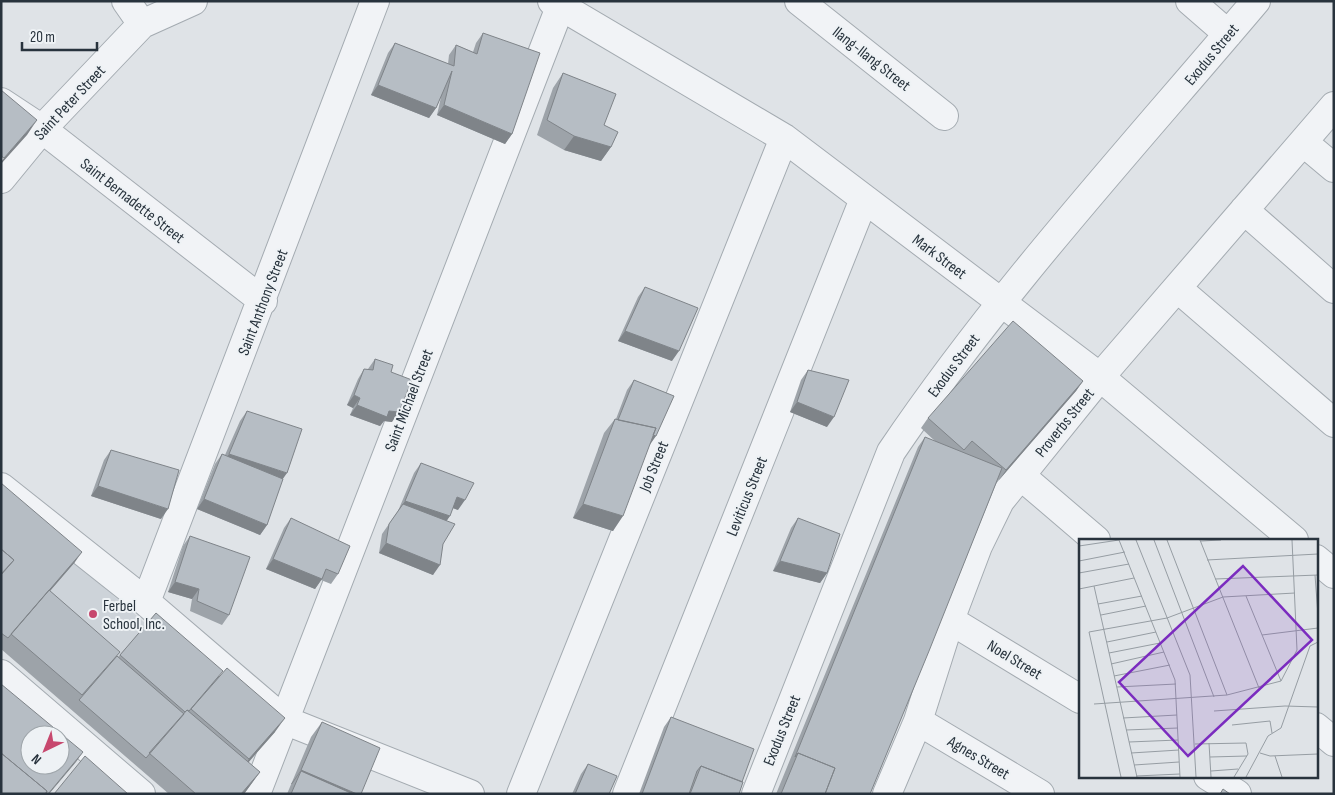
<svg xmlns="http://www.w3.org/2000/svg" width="1335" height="795" viewBox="0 0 1335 795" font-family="'Sofia Sans Condensed',sans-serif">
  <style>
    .built { fill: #cdd3d9 }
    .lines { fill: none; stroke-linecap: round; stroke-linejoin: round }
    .minor-casing { stroke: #a4abb1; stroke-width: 30 }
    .minor { stroke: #f1f3f6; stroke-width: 28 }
    .wall { fill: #9da3a9 }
    .shaded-wall { fill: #7f8489 }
    .building { fill: #b6bdc4; stroke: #7f8489; fill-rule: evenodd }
    .poi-dot { fill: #c7486e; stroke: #eef2f5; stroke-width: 2 }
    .labels { text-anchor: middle; stroke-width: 4; stroke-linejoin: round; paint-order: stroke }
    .street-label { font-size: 16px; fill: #28333d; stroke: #eef2f5 }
    .poi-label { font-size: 16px; fill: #28333d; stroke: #eef2f5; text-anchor: start }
    .inset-road { fill: none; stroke: #969da3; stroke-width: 1 }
    .view { fill: #7b2cbf; fill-opacity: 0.15; stroke: #7b2cbf; stroke-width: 2.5 }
    .inset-edge { fill: none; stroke: #28333d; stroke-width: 2.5 }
  </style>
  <rect width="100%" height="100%" fill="#dfe3e7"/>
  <path class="built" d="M75 562 146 624 110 666 39 604Z"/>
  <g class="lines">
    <g class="minor-casing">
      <path id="minor" d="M126 1 142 24
        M552 1 784 138 1100 377 1294 540
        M799 1 944 116
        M1190 1 1228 34
        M1 102 42 129 263 301
        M1303 142 1334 168
        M1 179 42 129 142 24 193 1
        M1244 210 1334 289
        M1177 288 1334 423
        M1021 476 1096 540
        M1 487 146 602 284 720 470 794
        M1316 559 1334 574
        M146 602 375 1
        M950 620 1080 699
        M1 674 141 794
        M918 721 1040 794
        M1316 727 1334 742
        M1208 776 1237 794
        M256 794 560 7
        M521 794 784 138
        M627 794 864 199
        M756 794 891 452C999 292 1131 149 1256 1
        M887 794 918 721 950 620 978 546 1000 501 1100 377 1334 106"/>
    </g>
    <use href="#minor" class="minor"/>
  </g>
  <path class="wall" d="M483 33 512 134 505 144 437 115 441 97 436 108 429 118 371 95 388 53 395 43 448 64 449 55 456 45 473 52 476 43Z
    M563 73 604 125 611 147 601 161 564 150 537 135 553 88Z
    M645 287 672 361 618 341 638 297Z
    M375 359 391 372 392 422 384 421 380 426 350 415 353 408 347 405 358 379 364 369H368Z
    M808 370 827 427 790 412 801 380Z
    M634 380 649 446 613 531 573 518 604 433 615 419H616L627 390Z
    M1083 381 1076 391 999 480 998 479 870 794H776L918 447 925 437 936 442 921 428 928 418Z
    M247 411 282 480 267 525 260 535 197 509 215 464 222 454 225 455 240 421Z
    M111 450 161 519 91 496 104 460Z
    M421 463 458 510 453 508 447 520 443 544 433 575 379 553 382 534 398 511 414 473Z
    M1 483 75 562 50 591 117 656 118 657 156 613 275 732 248 763 260 772 244 794H169L1 649Z
    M291 518 338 574 331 584 321 580 315 589 266 569 284 528Z
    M798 518 827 573 820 583 773 571 791 528Z
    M190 536 229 615 222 625 190 611 192 599 168 592 183 546Z
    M671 717 742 782 739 794H639L664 727Z
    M322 722 361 794H287L311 737Z
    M588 764 609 794H572L581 774Z"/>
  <path class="shaded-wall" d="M378 85 436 108 429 118 371 95Z
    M444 105 512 134 505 144 437 115Z
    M37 120 27 135 1 164V162L4 158Z
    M574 136 611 147 601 161 564 150Z
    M625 331 679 351 672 361 618 341Z
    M1083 381 1076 391 999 480 1006 470Z
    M354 395 360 398 353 408 347 405Z
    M797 402 834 417 827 427 790 412Z
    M357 405 389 411 399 412 392 422 384 421 380 426 350 415Z
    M652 435 656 436 649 446Z
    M229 454 287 473 280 483 222 464Z
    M98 486 168 509 161 519 91 496Z
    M457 497 465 500 458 510 450 507Z
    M204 499 267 525 260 535 197 509Z
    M405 501 450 516 443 526 398 511Z
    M583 504 623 516 613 531 573 518Z
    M386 543 440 565 433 575 379 553Z
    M82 552 75 562 12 635 11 634Z
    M273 559 322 579 315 589 266 569Z
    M780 561 827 573 820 583 773 571Z
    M175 582 199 589 192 599 168 592Z
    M285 718 275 732 238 774 249 759Z
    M83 752 76 762 49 794H48Z
    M301 770 357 794H313L301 771 292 784H291Z
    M260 772 244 794H241Z"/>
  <path class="building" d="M483 33 540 53 512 134 444 105 452 71 436 108 378 85 395 43 454 66 456 45 477 54Z
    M563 73 616 94 604 125 618 132 611 147 574 136 547 120Z
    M1 90 37 120 4 158 1 156Z
    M645 287 698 308 679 351 625 331Z
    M1013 321 1083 381 1006 470 972 441 964 450 928 418Z
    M375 359 393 365 391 372 412 380 399 412 389 411 387 417 357 405 360 398 354 395 364 369 373 370Z
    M808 370 849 380 834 417 797 402Z
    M634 380 674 396 656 436 653 435 656 428 618 420Z
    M247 411 302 429 287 473 229 454Z
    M615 419 656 428 623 516 583 504Z
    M925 437 1002 468 929 651 870 794H825L835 768 798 753 795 757Z
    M111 450 179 470 168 509 98 486Z
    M222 454 283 479 267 525 204 499Z
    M421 463 474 483 465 500 457 497 450 516 405 501Z
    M1 483 82 552 8 638 1 633V575L14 560 1 549Z
    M403 504 455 524 443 544 440 565 386 543 389 524Z
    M291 518 350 546 338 574 326 569 322 579 273 559Z
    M798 518 840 534 827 573 780 561Z
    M190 536 250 557 229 615 197 601 199 589 175 582Z
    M1 549 14 560 1 574Z
    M49 590 120 652 82 695 11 634Z
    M156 613 223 671 189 711 187 710 185 712 120 655Z
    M117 656 184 714 146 758 79 700Z
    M227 668 285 718 249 759 191 709Z
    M1 684 83 752 48 794H46L47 791 1 753ZM30 735H60V765H30Z
    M187 710 260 772 241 794H196L149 753Z
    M671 717 754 749 742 782 701 766 697 771 689 794H642Z
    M322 722 380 748 361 794H357L301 770Z
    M1 753 47 791 45 794H1Z
    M798 753 835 768 825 794H781Z
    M85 756 128 794H54Z
    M588 764 617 776 609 794H575Z
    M701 766 743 782 739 794H690Z
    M301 771 353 794H291Z
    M1223 789 1230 794H1220Z"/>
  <circle class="poi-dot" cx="93" cy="614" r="5"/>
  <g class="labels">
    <g class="street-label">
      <text transform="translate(1211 54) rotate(-50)" y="6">Exodus Street</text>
      <text transform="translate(872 58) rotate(38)" y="6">Ilang-Ilang Street</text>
      <text transform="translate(69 102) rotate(-47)" y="6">Saint Peter Street</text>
      <text transform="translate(133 200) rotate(38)" y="6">Saint Bernadette Street</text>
      <text transform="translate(940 256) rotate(37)" y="6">Mark Street</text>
      <text transform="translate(262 302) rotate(-69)" y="6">Saint Anthony Street</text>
      <text transform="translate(953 365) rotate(-53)" y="6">Exodus Street</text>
      <text transform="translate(408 400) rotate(-69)" y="6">Saint Michael Street</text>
      <text transform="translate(1064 422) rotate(-51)" y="6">Proverbs Street</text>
      <text transform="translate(653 466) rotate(-68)" y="6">Job Street</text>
      <text transform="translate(746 496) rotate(-68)" y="6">Leviticus Street</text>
      <text transform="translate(1015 659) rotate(31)" y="6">Noel Street</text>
      <text transform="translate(781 730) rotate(-68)" y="6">Exodus Street</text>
      <text transform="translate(979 757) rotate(31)" y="6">Agnes Street</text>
    </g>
    <g class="poi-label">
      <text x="103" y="611">Ferbel<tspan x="103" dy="18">School, Inc.</tspan></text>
    </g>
  </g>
  <g transform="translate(1079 539)">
    <rect width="239" height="239" fill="#dfe3e7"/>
    <path class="inset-road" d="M40 1 96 141 101 238M57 1 111 136 117 238M75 1 135 158M88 1 148 156M121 1 180 149M122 2 142 1M0 7 40 1M128 21 239 15M0 22 46 13M0 34 50 25M236 36 239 76M136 40 239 36M15 47 58 238M0 50 55 39M167 57 202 142M19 65 63 57M22 76 67 67M183 96 239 89M28 103 77 93M30 114 81 104M32 125 85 113M35 137 91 126M38 148 97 145M15 165 148 156 202 142 218 111 213 1M135 172 206 167 239 168M44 179 98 176M153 186 191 182 193 194M47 191 99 189M50 203 99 201M130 204 132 238M116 205 167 204 169 215 155 238M52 214 100 211M181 214 191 217 239 215M196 217 203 238M131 218 168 217M55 226 100 223M132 232 159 230M57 237 101 235M42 238 10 93 88 79 144 58 216 54M167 238 189 197 202 189 231 107 239 103"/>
    <path class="view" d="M164 27 233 101 109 217 40 143Z"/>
    <rect width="239" height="239" class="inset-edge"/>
  </g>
  <rect width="1335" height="795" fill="none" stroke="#28333d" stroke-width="5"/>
  <g transform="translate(45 750) rotate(223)"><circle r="24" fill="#eef2f5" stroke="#9fa6ab"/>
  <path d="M0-4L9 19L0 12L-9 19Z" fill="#c7486e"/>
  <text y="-8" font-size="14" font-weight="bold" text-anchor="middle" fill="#28333d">N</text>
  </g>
  <path d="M22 42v8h75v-8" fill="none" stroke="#28333d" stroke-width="2.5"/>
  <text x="30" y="42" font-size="15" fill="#28333d" stroke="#eef2f5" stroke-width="4" paint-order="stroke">20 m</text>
</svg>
